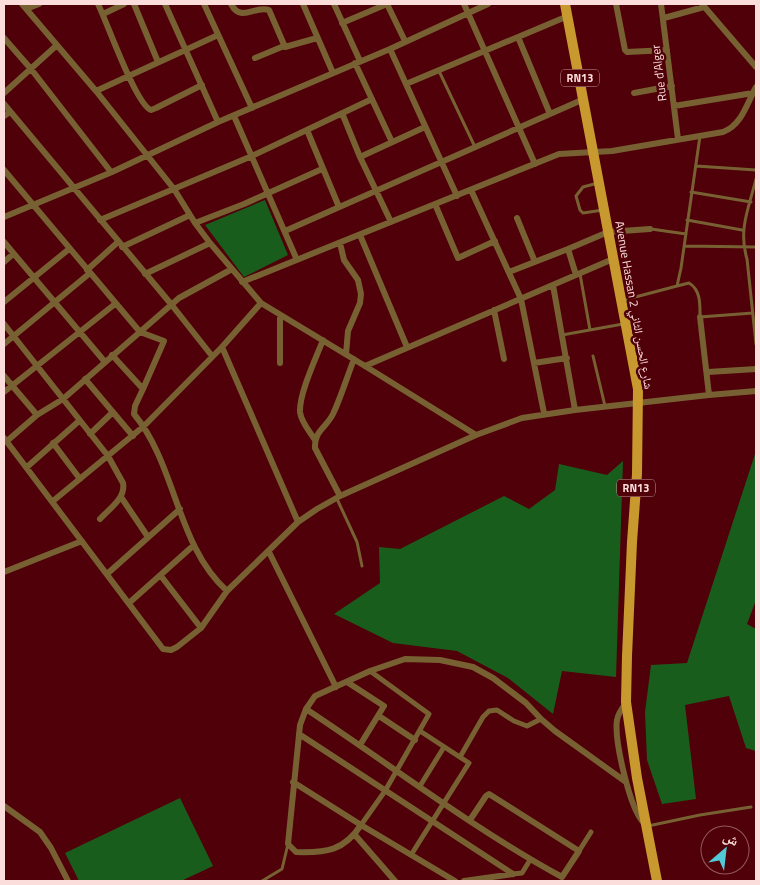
<svg xmlns="http://www.w3.org/2000/svg" width="760" height="885" viewBox="0 0 760 885" font-family="'Titillium Web','Noto Naskh Arabic',sans-serif">
  <style>
    .green { fill: #195d1d }
    .lines { fill: none; stroke-linecap: round; stroke-linejoin: round }
    .service { stroke: #776133; stroke-width: 3 }
    .pedestrian { stroke: #776133; stroke-width: 5 }
    .minor { stroke: #776133; stroke-width: 6 }
    .primary { stroke: #c7992e; stroke-width: 10 }
    .labels { text-anchor: middle; stroke-width: 5; stroke-linejoin: round; paint-order: stroke }
    .shield { fill: #500008; stroke: #c89b9c; stroke-width: 1 }
    .shield-label { font-size: 11px; font-weight: bold; fill: #fbdddb }
    .street-label { font-size: 12px; fill: #fbdddb; stroke: #500008 }
  </style>
  <rect width="100%" height="100%" fill="#500008"/>
  <path class="green" d="M265 200 288 255 244 277 205 225Z
    M756 451V600L747 624 756 629V751L746 748 729 696 685 705 696 799 662 804 647 760 645 712 651 665 687 663Z
    M623 461 616 677 562 671 553 714 508 678 457 651 393 643 334 614 380 583 379 547 400 549 504 496 529 509 555 490 559 464 607 475Z
    M180 798 213 866 181 881H79L65 853Z"/>
  <g class="lines">
    <path class="service" d="M439 71 475 147
      M696 166 756 170
      M756 179C749 207 738 230 747 259L756 344
      M598 183 583 187 576 196 580 210 583 213 603 210
      M691 192 751 202
      M687 220 742 230
      M651 229 686 234
      M684 246 756 247
      M580 274 590 330
      M677 286 689 283C701 290 700 305 700 317L753 313
      M624 300 677 286 681 268 700 136
      M562 335 623 324
      M593 356 605 406
      M337 499 357 542 362 566
      M648 826 700 815 751 807
      M262 881 282 869 288 844"/>
    <path class="pedestrian" d="M460 757 483 717 489 711 497 710 514 721 527 726 541 719
      M420 786 444 747
      M361 825 385 791 429 714 370 671
      M579 851 591 832
      M411 855 469 763 420 731
      M513 874 522 873 530 860"/>
    <path class="minor" d="M98 4C107 22 136 105 151 110L156 108 202 85
      M134 4 158 62
      M165 4 218 122
      M204 4 252 108
      M231 4C241 23 255 5 269 10L285 47 317 38
      M303 4 333 73
      M334 4 360 61
      M387 4 405 41
      M464 4 535 164
      M616 4 625 50 627 52 667 50
      M661 4 678 139
      M702 4 756 67
      M26 9 39 4
      M103 14 124 4
      M664 18 704 7
      M342 23 387 4
      M518 37 550 114
      M4 38 31 69 111 172
      M390 49 457 196
      M255 58 284 46
      M355 63 392 142
      M406 84 568 16
      M96 91 218 35
      M4 93 57 45
      M634 93 672 86
      M4 104 171 304 212 356
      M674 106 753 93
      M342 113 360 157 391 222
      M4 116 10 112
      M234 116 297 260
      M307 130 339 207
      M360 157 425 127
      M4 170 140 332 164 341 143 389
      M471 190 521 299 544 413
      M435 204 458 258 495 241
      M4 217 112 172 218 122 390 49 488 4
      M517 218 535 262
      M100 220 252 156 372 99
      M195 223 244 204 322 169
      M285 231 584 99
      M360 235 407 347
      M4 242 105 362
      M340 243 344 260 358 280 361 294 360 303 348 331 346 354
      M122 247 190 215
      M4 262 13 254
      M87 270 118 242
      M509 272 568 249
      M145 274 210 243
      M576 275 568 249 608 232 650 229
      M242 282 559 154 612 151 723 132C742 125 747 103 756 87
      M553 285 575 410
      M4 302 69 249
      M261 303 365 366 476 435
      M494 310 504 359
      M280 315V363
      M700 317 709 395
      M4 324 108 456 123 483C126 498 109 509 100 519
      M4 344 90 273
      M112 355 143 389 135 406 134 414C177 466 176 545 227 591
      M534 363 567 358
      M365 366 613 259
      M708 372 756 369
      M4 376 37 415
      M85 379 133 436
      M4 392 115 304
      M90 434 113 412
      M4 438 163 649 171 650 177 647 201 628 227 591 298 522 222 347 261 303 210 243 195 223 174 189 96 91 22 4
      M315 440C310 432 301 422 300 412 299 394 316 358 323 340
      M7 441 37 415 63 399 179 298 232 269
      M53 443 80 479
      M27 467 79 421
      M340 496 315 448C314 431 326 428 333 414 341 397 347 377 354 359
      M121 497 148 537
      M53 501 144 426 222 347
      M298 522 317 509 340 496 476 435 522 418 575 410 709 395 756 391
      M269 552 336 687
      M4 572 82 541
      M107 574 180 509
      M161 576 201 628
      M129 603 194 545
      M347 682 384 706 360 745
      M626 703C622 708 618 714 617 720 614 740 630 810 644 823
      M306 709C391 765 472 828 562 877L579 851 489 794 486 796 470 820
      M379 716 415 740
      M299 734 513 874
      M293 782 361 825 455 881
      M4 806 40 832 51 848 68 881
      M361 825C344 851 326 853 296 852L288 844 300 725 306 709 315 696 370 671 405 659 440 660 473 667 493 678 526 703 541 719 555 731 626 782
      M355 835 395 881
      M464 881 513 874"/>
    <path class="primary" d="M565 4 638 389 637 474 632 542 627 656 626 702 637 778 657 881"/>
  </g>
  <g class="labels">
    <g class="shield">
      <rect x="561" y="69.5" width="38" height="17" rx="4"/>
      <rect x="617" y="479.5" width="38" height="17" rx="4"/>
    </g>
    <g class="shield-label">
      <text x="580" y="82">RN13</text>
      <text x="636" y="492">RN13</text>
    </g>
    <g class="street-label">
      <text transform="translate(659 73) rotate(-97)" y="4">Rue d'Alger</text>
      <text transform="translate(634 305) rotate(80)" y="4">Avenue Hassan 2 شارع الحسن الثاني</text>
    </g>
  </g>
  <rect width="760" height="885" fill="none" stroke="#fbdddb" stroke-width="10"/>
  <g transform="translate(725 850) rotate(28)"><circle r="24" fill="#500008" stroke="#94585c"/>
  <path d="M0-4L9 19L0 12L-9 19Z" fill="#52cbd7"/>
  <text y="-8" font-size="14" font-weight="bold" text-anchor="middle" fill="#fbdddb">ش</text>
  </g>
</svg>
